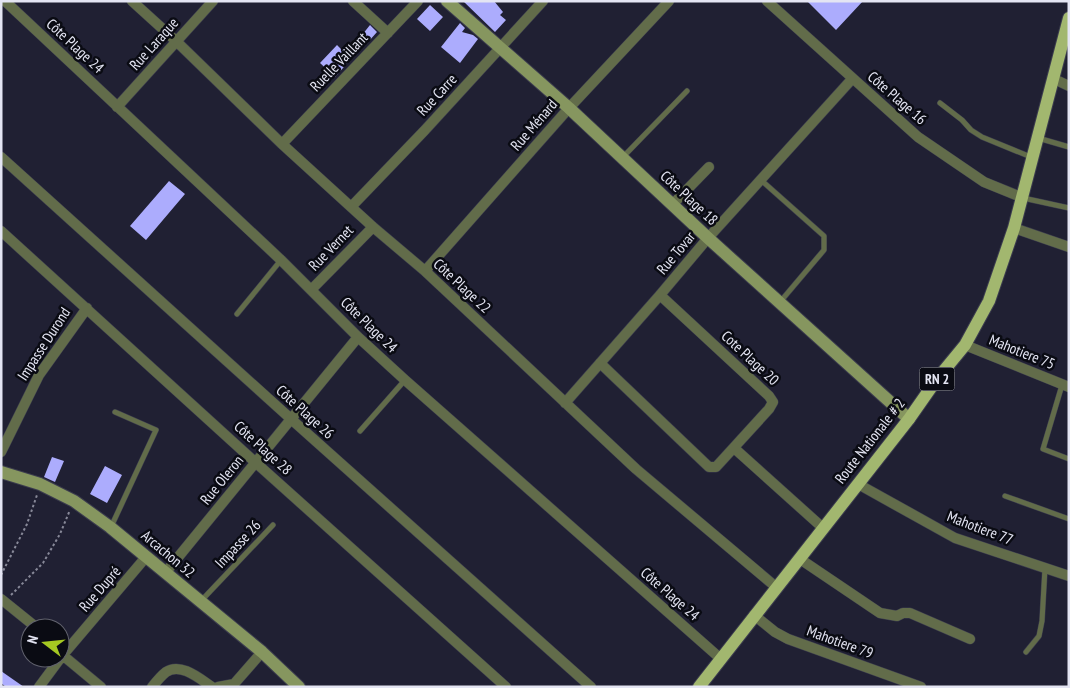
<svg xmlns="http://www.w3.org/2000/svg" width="1070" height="688" viewBox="0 0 1070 688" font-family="'PT Sans Narrow',sans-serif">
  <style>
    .building { fill: #acacfd }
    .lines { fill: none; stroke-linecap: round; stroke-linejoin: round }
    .lane-casing { stroke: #3b3c4e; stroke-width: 6 }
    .street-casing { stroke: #3b3c4e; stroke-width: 11 }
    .secondary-casing { stroke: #3b3c4e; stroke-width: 14 }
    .primary-casing { stroke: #3b3c4e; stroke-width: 14 }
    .path { stroke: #888999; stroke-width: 2; stroke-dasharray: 2.5 2.5; stroke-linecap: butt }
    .lane { stroke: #626c4a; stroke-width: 5 }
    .street { stroke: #626c4a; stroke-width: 10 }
    .secondary { stroke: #86965f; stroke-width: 12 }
    .primary { stroke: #a2b76f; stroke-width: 12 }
    .labels { text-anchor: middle; stroke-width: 5; stroke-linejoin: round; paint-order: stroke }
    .shield { fill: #0a0b13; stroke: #a3a4b0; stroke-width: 1 }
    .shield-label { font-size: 14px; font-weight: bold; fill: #e4e5f3 }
    .street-label { font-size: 15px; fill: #e4e5f3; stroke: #0a0b13 }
  </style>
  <rect width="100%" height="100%" fill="#202033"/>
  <path class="building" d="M463 1H494L503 12 500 15 506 20 495 32Z
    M807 1H863L836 30Z
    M430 5 443 17 430 31 417 19Z
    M460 23 465 28 462 32 473 35 478 39 460 63 441 47Z
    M370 25 377 32 369 41 362 35Z
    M337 45 351 59 335 77 320 63Z
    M169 181 185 194 146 240 130 226Z
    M52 457 64 461 55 482 44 477Z
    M105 466 122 475 107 503 90 494Z
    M1 671 24 687H6L1 683Z"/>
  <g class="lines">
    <g class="lane-casing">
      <path id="lane" d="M940 103 962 120 971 130 982 137 1031 157
        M1038 138 1069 147
        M622 158 687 91
        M761 180 824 236V250L780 302
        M1023 198 1069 208
        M237 314 281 260
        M1062 385 1043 449 1069 459
        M360 431 405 380
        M1005 496 1069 519
        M111 527 156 430 115 412
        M200 602 273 525
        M1026 652 1039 636 1042 621 1045 568"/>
    </g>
    <g class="street-casing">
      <path id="street" d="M5 1 281 260 358 337 405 380 721 659
        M132 1 176 41 282 144 373 227 425 271 636 469 776 587
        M353 1 388 33
        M767 1 918 137 984 182 1021 197
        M1054 79 1069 86
        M117 107 213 1
        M282 144 418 1
        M1 157 291 419 591 687
        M672 205 709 167
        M351 207 425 130 543 1
        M1014 228 1069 247
        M1 231 255 462 506 687
        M425 271 569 108 669 1
        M311 290 373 227
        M965 345 1069 387
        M600 363 709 467H716L769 409 773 402 769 396 660 295
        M565 403 660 295 708 238 852 79
        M734 448 823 528
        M1 452 39 375 87 308
        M858 484 955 538 1069 576
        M800 559 880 613 897 616 903 613H910L970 639
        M166 572 358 337
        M1 599 37 628
        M754 615 775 632 788 639 921 687
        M60 653 101 687
        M39 687 62 656 146 557
        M152 687C156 682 161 676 166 672 181 662 200 679 212 687
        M218 687 234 684 262 652"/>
    </g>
    <g class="secondary-casing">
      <path id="secondary" d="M447 1 569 108 708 238 909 419
        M1 472 40 484 74 501 110 527 262 652 299 687"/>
    </g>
    <g class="primary-casing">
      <path id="primary" d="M699 687 909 419 937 379 965 345 989 301 1014 228 1069 18"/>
    </g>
    <path class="path" d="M1 575 27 524 37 495
      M11 595 43 563 60 534 70 510"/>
    <use href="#lane" class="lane"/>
    <use href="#street" class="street"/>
    <use href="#secondary" class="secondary"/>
    <use href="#primary" class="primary"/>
  </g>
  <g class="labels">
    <rect class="shield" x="919.5" y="367.5" width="35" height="23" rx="4"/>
    <g class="shield-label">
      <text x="937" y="384">RN 2</text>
    </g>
    <g class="street-label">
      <text transform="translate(154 44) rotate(-48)" y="5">Rue Laraque</text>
      <text transform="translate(75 46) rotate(43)" y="5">Côte Plage 24</text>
      <text transform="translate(339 62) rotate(-46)" y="5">Ruelle Vaillant</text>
      <text transform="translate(437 95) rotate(-47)" y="5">Rue Carre</text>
      <text transform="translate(897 98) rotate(41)" y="5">Côte Plage 16</text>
      <text transform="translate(534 125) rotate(-49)" y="5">Rue Ménard</text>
      <text transform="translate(689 198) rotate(43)" y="5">Côte Plage 18</text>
      <text transform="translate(331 248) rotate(-46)" y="5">Rue Vernet</text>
      <text transform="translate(676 253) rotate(-50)" y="5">Rue Tovar</text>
      <text transform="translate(462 286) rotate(43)" y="5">Côte Plage 22</text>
      <text transform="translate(369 325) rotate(44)" y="5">Côte Plage 24</text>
      <text transform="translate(44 344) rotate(-57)" y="5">Impasse Durond</text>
      <text transform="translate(1022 352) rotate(22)" y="5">Mahotiere 75</text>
      <text transform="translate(750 358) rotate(43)" y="5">Cote Plage 20</text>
      <text transform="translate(305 412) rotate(42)" y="5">Côte Plage 26</text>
      <text transform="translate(870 441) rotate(-52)" y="5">Route Nationale # 2</text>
      <text transform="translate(263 448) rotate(42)" y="5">Côte Plage 28</text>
      <text transform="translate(222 480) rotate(-51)" y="5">Rue Oleron</text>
      <text transform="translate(980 528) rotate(21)" y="5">Mahotiere 77</text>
      <text transform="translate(238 544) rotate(-47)" y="5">Impasse 26</text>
      <text transform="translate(168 554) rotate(40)" y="5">Arcachon 32</text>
      <text transform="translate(100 589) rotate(-49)" y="5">Rue Dupré</text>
      <text transform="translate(670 594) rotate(41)" y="5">Côte Plage 24</text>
      <text transform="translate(840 642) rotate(20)" y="5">Mahotiere 79</text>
    </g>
  </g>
  <rect width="1070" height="688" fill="none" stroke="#e4e5f3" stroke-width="5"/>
  <g transform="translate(45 643) rotate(286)"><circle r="24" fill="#0a0b13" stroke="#61626d"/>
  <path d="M0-4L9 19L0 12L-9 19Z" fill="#a5c822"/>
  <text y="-8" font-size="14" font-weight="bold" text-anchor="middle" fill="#e4e5f3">N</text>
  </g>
</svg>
